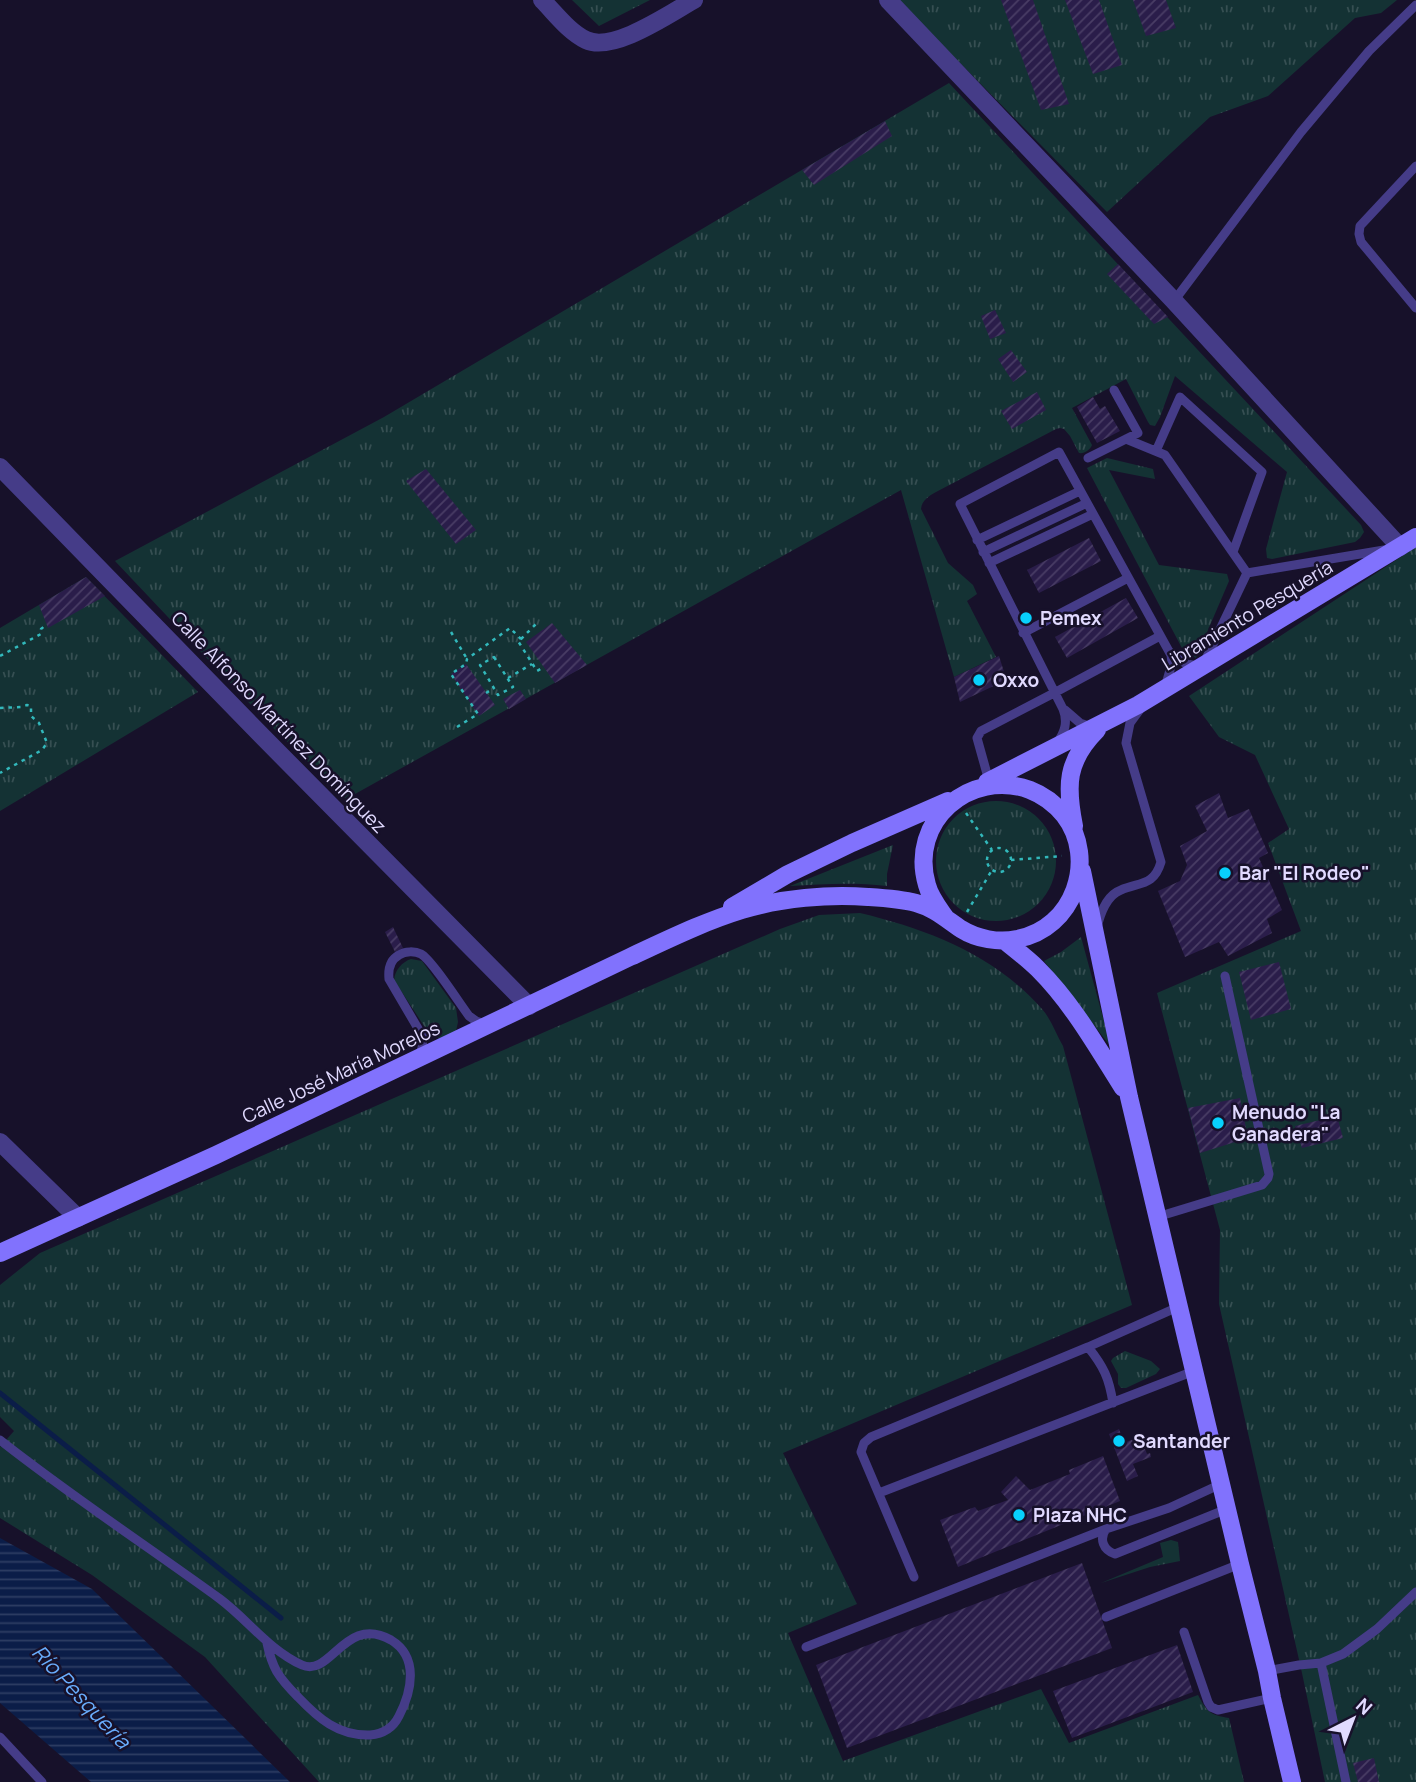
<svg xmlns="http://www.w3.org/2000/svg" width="1416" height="1782" viewBox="0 0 1416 1782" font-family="Manrope,sans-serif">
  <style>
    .grass { fill: url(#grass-tufts) }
    .water { fill: url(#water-rules) }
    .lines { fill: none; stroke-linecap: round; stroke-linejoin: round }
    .stream { stroke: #0b1d48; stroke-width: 5 }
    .building { fill: url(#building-hatch) }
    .path { stroke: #32b8bb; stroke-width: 2.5; stroke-dasharray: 3.5 5; stroke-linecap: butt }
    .lane { stroke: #453c88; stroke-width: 9 }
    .street { stroke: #453c88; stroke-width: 18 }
    .secondary { stroke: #8172fd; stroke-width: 18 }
    .poi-dot { fill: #08d0fc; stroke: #17112a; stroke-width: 2.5 }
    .labels { text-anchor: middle; stroke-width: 5; stroke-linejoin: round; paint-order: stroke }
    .street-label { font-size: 19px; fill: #e1daff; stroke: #17112a }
    .poi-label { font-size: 19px; font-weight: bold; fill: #e1daff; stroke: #17112a; text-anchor: start }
    .water-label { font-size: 21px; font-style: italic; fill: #69adfd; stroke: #17112a }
  </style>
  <defs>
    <pattern id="grass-tufts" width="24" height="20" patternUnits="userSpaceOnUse" patternTransform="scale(1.75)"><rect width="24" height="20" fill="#143234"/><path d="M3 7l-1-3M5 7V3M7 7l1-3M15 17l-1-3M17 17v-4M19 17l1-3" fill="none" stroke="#364f52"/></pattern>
    <pattern id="water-rules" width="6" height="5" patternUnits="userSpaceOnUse" patternTransform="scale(1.75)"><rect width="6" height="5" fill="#0b1d48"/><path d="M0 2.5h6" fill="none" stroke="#2e3d63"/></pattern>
    <pattern id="building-hatch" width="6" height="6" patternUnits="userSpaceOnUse" patternTransform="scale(1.75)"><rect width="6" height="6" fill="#2a1d4a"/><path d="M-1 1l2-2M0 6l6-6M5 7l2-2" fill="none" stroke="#493d65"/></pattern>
  </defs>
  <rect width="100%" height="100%" fill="#17112a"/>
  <path class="grass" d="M572 0H650L599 26Z
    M898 0H1397L1381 13 1355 18 1268 96 1210 117 1107 212Z
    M949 83 1361 525 1364 532 1360 538 1355 542 1272 559 1267 558 1266 549 1287 472 1175 376 1160 417 1155 426 1150 425 1148 422 1126 379 1072 408 1092 445C1090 450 1084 454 1079 453L1070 436 1064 429 1060 428 1056 429 936 492C929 496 922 500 921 509L948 563 973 585 977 594 967 601 996 657 954 677 901 490 346 799 267 722 115 561 384 417Z
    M1107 458 1153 469 1155 479 1109 470 1159 565 1227 574 1229 581 1196 658 1183 650 1087 468Z
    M1416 547V1782H1325L1302 1673 1219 1304 1220 1230 1157 993 1301 931 1268 843 1289 829 1255 755 1219 737 1189 696Z
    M86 577 198 692 0 811V628Z
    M936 861a60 60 0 1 1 120 0a60 60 0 1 1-120 0Z
    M893 845 887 874V886C854 882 823 884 790 886Z
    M860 913C927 929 995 955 1042 1009 1051 1019 1056 1034 1063 1046L1132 1305 783 1453 857 1604 788 1633 843 1761 1041 1689 1069 1743 1198 1695C1207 1712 1210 1715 1229 1718L1244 1782H319L205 1657 92 1575 0 1518V1447L14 1431 0 1417V1285L40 1253 780 929 819 915Z
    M1081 937 1111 1047 1044 961 1061 952Z
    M411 959 422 961 456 1008 458 1022 456 1031 439 1039 424 1026 394 980C395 970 402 962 411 959Z
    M1125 1351 1151 1361 1160 1369 1156 1374 1126 1388H1121L1118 1384V1374L1111 1361 1113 1358Z
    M1171 1540 1178 1542 1180 1561 1150 1567 1101 1583 1163 1557 1160 1543Z"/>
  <path class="water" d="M0 1538 92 1589 290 1782H91L0 1703Z"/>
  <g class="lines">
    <path class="stream" d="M0 1393 281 1618"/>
  </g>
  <path class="building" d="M1001 0H1033L1069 104 1041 110Z
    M1065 0H1099L1122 65 1093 74Z
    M1133 0H1166L1176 28 1146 36Z
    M885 121 892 136 814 185 802 170Z
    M1118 264 1168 317 1154 324 1107 274Z
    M995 310 1006 333 990 339 981 316Z
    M1011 350 1027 372 1013 382 998 359Z
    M1037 392 1046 410 1012 429 1001 411Z
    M1093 397 1100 409 1105 406 1120 431 1097 443 1077 407Z
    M426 469 476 530 456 544 406 481Z
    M1089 538 1101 561 1039 593 1027 570Z
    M86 577 105 596 48 628 39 605Z
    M1126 598 1138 618 1067 658 1055 637Z
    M552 623 587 665 555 683 526 642Z
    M999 656 1005 675 1002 682 960 702 954 677Z
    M466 664 495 705 479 716 451 674Z
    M520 690 526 699 509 709 503 699Z
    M1219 793 1228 818 1249 809 1268 853 1259 858 1282 910 1267 919 1272 933 1228 956 1219 942 1185 957 1158 891 1180 881 1187 865 1180 846 1207 831 1195 806Z
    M393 927 403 948 395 952 385 932Z
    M1279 962 1291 1009 1251 1020 1239 972Z
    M1240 1098 1248 1138 1200 1153 1188 1108Z
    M1337 1116 1343 1138 1302 1148 1295 1126Z
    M1119 1429 1124 1443 1136 1438 1139 1442 1142 1441 1147 1454 1150 1453 1151 1457 1133 1464 1138 1476 1127 1481 1109 1434Z
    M1103 1456 1120 1501 958 1567 940 1520 975 1507 978 1511 1008 1500 1001 1492 1016 1476 1030 1490 1070 1474 1069 1470Z
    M1082 1563 1112 1648 847 1748 816 1665Z
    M1177 1645 1193 1692 1072 1738 1053 1691Z
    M1374 1758 1379 1782H1358L1353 1763Z"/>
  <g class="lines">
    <path class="path" d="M451 632 467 659
      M521 639 536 624
      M0 656 41 634V629L47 624
      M494 657 513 687 498 695 480 665Z
      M508 678 532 664
      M486 693 494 688
      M0 708 21 707 27 705 31 706V716L39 723 47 743 42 750 0 773
      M457 727 478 714 451 674 466 664 467 659 510 628 521 639 518 641 537 671 544 667
      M966 813 992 850
      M987 860a12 12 0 1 1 24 0a12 12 0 1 1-24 0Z
      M1011 860 1062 856
      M967 912 992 870"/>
    <path class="lane" d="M1416 166 1360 226 1359 234 1361 242 1416 308
      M1174 301 1301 132 1369 51 1416 5
      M1126 439 1165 455 1247 573
      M1156 451 1180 397 1262 472 1233 552
      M1088 458 1138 433 1114 390
      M977 540 1080 491
      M983 552 1087 503
      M989 563 1093 514
      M1247 573 1384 550
      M1023 633 1128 578
      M1170 652C1179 661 1190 668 1203 665L1247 573
      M1065 710 1080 723 1091 727
      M1057 743C1065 732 1068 722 1063 709L960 504 1059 452 1171 655 1172 663 1166 684
      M989 781 977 738 981 731 1054 693 1160 636
      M1097 928C1100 914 1107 895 1121 890 1140 882 1154 886 1161 862L1126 743 1130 723 1141 708
      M419 1056 422 1048 423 1037 389 979C388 969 390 960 399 955 405 951 415 951 421 954 431 959 460 1004 469 1016L476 1021 485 1024
      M1157 1217 1262 1185 1268 1178 1269 1174 1225 976
      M1088 1347C1104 1367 1109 1378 1113 1403
      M0 1440C71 1496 147 1546 220 1599 248 1620 269 1650 302 1665 331 1678 345 1614 391 1640 419 1657 412 1691 399 1716 393 1728 383 1734 370 1735 338 1736 318 1718 298 1697 290 1689 283 1682 277 1672 272 1663 269 1653 267 1643
      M879 1493 1194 1371
      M1106 1529C1099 1539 1103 1550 1115 1554L1227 1509
      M914 1577 861 1452 864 1443 871 1437 1088 1347 1178 1307
      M1106 1617 1240 1564
      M1184 1632 1208 1702 1211 1707 1218 1710 1272 1698
      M806 1647 1106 1529 1169 1508 1221 1484
      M1321 1663 1346 1782
      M1267 1671 1299 1665 1321 1663 1343 1654 1377 1629 1416 1592
      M0 1737 42 1782"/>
    <path class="street" d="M542 0C555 13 569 32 586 40 613 53 669 14 694 0
      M888 0 1174 301 1400 547
      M0 467 262 736 529 1006
      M0 1142 78 1218"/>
    <path class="secondary" d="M987 782 1138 705 1416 537
      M1074 826C1066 786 1066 761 1097 730
      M1082 871 1129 1097 1240 1564 1267 1671 1272 1698 1292 1782
      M732 907 788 874 852 843 948 801
      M1005 941C1016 950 1028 959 1038 969 1073 1004 1097 1047 1123 1088
      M0 1253 216 1155 630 957C667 940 703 922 742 910 781 898 829 894 868 897 884 898 901 899 916 903 934 908 946 919 961 929 977 939 999 943 1017 939 1074 929 1098 859 1064 815 1055 804 1043 795 1030 790 970 768 908 821 927 885 930 897 938 907 945 917"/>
  </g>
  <g class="poi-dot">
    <circle cx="1026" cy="618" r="7"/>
    <circle cx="979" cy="680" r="7"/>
    <circle cx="1225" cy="873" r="7"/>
    <circle cx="1218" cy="1123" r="7"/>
    <circle cx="1119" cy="1441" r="7"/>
    <circle cx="1019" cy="1515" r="7"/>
  </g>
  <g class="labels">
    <g class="street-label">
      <text transform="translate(1247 615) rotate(-31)" y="7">Libramiento Pesquería</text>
      <text transform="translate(279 722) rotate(46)" y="7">Calle Alfonso Martínez Domínguez</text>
      <text transform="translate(341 1072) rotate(-25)" y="7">Calle José María Morelos</text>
    </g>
    <g class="poi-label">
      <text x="1040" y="625">Pemex</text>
      <text x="993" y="687">Oxxo</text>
      <text x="1239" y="880">Bar "El Rodeo"</text>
      <text x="1232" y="1119">Menudo "La<tspan x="1232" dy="22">Ganadera"</tspan></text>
      <text x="1133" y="1448">Santander</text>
      <text x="1033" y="1522">Plaza NHC</text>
    </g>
    <g class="water-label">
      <text transform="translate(81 1697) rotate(47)" y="7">Río Pesquería</text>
    </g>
  </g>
  <g transform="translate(1353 1719) rotate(42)" stroke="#17112a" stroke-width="5" paint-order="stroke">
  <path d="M0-5L12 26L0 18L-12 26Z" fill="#e1daff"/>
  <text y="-10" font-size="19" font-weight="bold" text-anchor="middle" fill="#e1daff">N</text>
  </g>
</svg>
